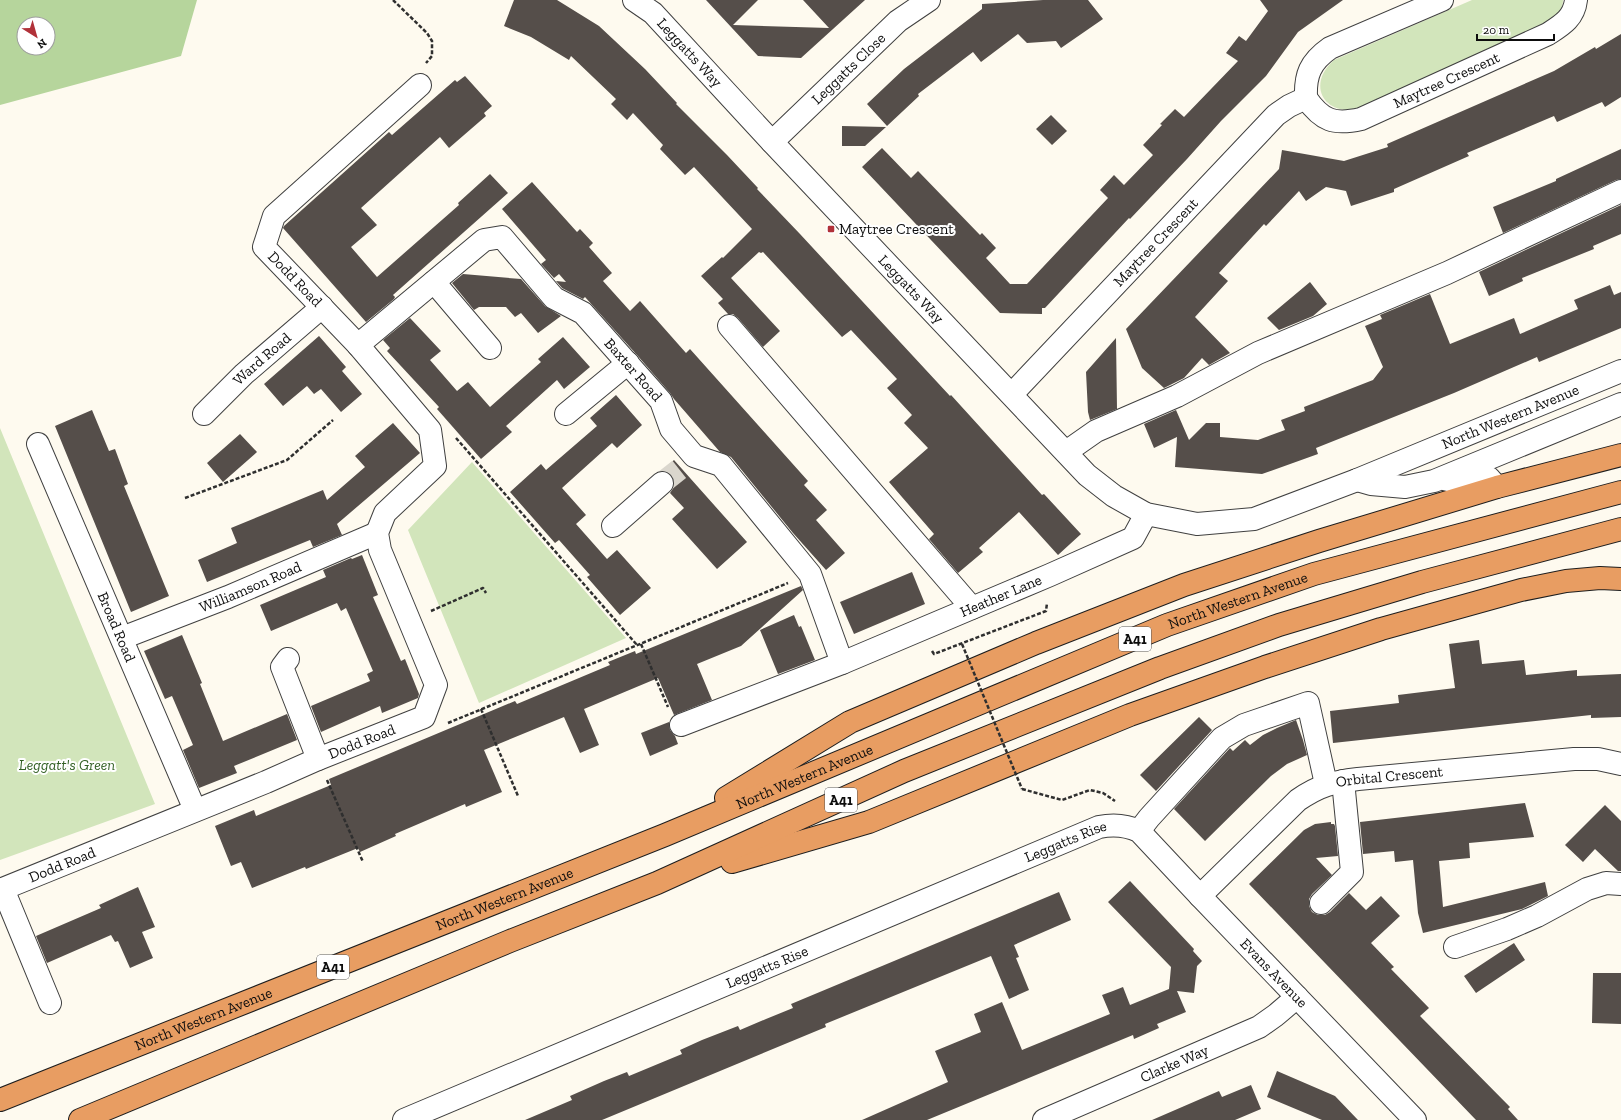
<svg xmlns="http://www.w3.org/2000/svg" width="1621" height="1120" viewBox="0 0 1621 1120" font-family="'Zilla Slab',serif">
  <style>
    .green { fill: #d2e5bb }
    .forest { fill: #b6d59c; fill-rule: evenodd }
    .building { fill: #554e4a }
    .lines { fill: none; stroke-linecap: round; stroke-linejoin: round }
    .minor-tunnel { stroke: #dad6cd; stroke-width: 22; stroke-dasharray: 22 11; stroke-linecap: butt }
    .minor-casing { stroke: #404040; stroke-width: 24 }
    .highway-casing { stroke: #1e1e1e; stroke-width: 24 }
    .path { stroke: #2f2f2f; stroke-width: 2.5; stroke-dasharray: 4 2; stroke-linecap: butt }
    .minor { stroke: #fff; stroke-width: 22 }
    .highway { stroke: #e89d62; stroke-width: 22 }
    .path-bridge { stroke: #2f2f2f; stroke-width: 2.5; stroke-dasharray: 4 2; stroke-linecap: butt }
    .poi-dot { fill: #b13139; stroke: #fff; stroke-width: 1.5 }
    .labels { text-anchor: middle; stroke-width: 4; stroke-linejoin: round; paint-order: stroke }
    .shield { fill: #fff; stroke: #565656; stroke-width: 1 }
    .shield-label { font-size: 14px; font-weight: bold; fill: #0d0d0d }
    .street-label { font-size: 15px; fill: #0d0d0d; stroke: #fff }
    .poi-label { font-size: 15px; fill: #0d0d0d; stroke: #fff; text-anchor: start }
    .park-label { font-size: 15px; font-style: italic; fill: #315f23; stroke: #fff }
  </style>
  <rect width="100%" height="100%" fill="#fefaef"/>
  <path class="green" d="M1472 0H1563C1563 11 1555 16 1547 22L1359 109C1324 116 1306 85 1334 60Z
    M0 428 155 804 0 860Z
    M472 462 626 638 479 703 408 530Z"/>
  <path class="forest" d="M0 0H197L181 56 0 105ZM24 24H48V48H24Z"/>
  <path class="building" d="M514 0H557L599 26 645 69 677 103 676 104 727 155 758 188 757 189 800 234 950 396 951 395 1042 495 1044 494 1081 534 1058 555 1019 512 979 548 983 552 958 573 929 539 934 534 889 482 928 448 904 423 912 415 887 388 897 379 851 330 842 337 763 252 761 253 759 252 731 278 780 331 763 347 738 318 733 314H728L718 303 723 299 701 276 722 257 723 258 752 229 694 167 685 175 660 149 663 145 633 113 627 120 611 104 616 99 571 56 569 60 531 37 504 26Z
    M706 0H758L733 25 829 28 803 0H865L801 58 758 56Z
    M1043 0H1088L1103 19 1061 48 1056 41 1027 43 1018 34 981 62 973 52 918 94 919 96 887 126 867 104 904 69 982 9V4Z
    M1260 0H1343L1298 32 1266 76 1221 121 1187 159 1130 219 1129 218 1045 308H1042V314L1000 313 862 167 882 148 911 178 918 171 980 235 982 233 996 248 986 258 1010 284H1027L1108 198 1100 190 1114 175 1124 185 1153 155 1143 145 1162 125 1160 124 1175 109 1184 117 1238 61 1226 53 1239 36 1246 41 1268 11Z
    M1621 34V97L1605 107 1602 102 1557 122 1554 116 1467 153 1469 156 1394 189V192L1351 206 1346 191 1326 187 1306 201 1299 191 1266 226 1264 224 1219 273 1228 281 1195 317 1230 353 1209 365 1202 358 1184 378 1164 388 1142 368 1126 329 1279 169 1282 150 1344 161 1388 147 1387 144 1554 71 1595 47 1596 49Z
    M465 76 492 106 484 113 486 116 449 148 440 137 361 208 377 225 351 247 377 277 459 205 458 203 490 174 508 193 393 295 395 297 394 299 366 322 283 228 284 226 389 132 392 135 455 80 457 82Z
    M1051 115 1067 131 1052 145 1036 129Z
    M842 126 886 127 865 146H842Z
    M1621 149V179L1616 180 1503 233 1493 207 1556 181V179Z
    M532 182 577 232 580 229 593 243 589 247 612 273 603 281 630 311 640 301 686 353 690 349 808 481 804 485 827 510 816 520 845 553 826 570 793 533 731 457 720 452 674 399 670 393 637 355 585 297 583 299 562 288 556 281 566 282 559 274 554 278 541 264 546 260 502 209Z
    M1621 205V234L1593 246 1594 249 1522 278 1523 281 1489 296 1479 272Z
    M463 274 521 279 545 306 561 316 538 333 521 313 515 317 506 307H479L474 310 452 283Z
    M1310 282 1327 304 1313 316 1279 330 1267 318Z
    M1610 285 1614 295 1621 292V328L1539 362 1537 357 1454 393 1316 448 1318 454 1262 474 1175 467 1177 437 1154 448 1144 424 1176 410 1189 440 1206 423H1220V437L1258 440 1285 430 1281 420 1305 411 1304 407 1373 380 1383 367 1365 326 1382 319 1380 315 1430 294 1450 344 1514 318 1520 334 1578 309 1574 300Z
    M410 318 441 351 430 360 457 391 468 382 490 407 541 362 538 359 563 337 590 367 564 389 557 380 506 426 512 432 481 459 437 409 439 407 387 351 390 348 383 340Z
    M319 336 346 367 342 371 362 394 341 412 321 389 314 394 307 386 283 406 264 384Z
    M1116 338 1117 409 1090 420 1088 412 1086 372Z
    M616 395 642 425 617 448 612 443 562 488 586 515 576 524 607 559 617 550 651 588 620 615 587 577 590 575 559 540 555 543 510 492 541 464 546 470 597 426 590 418Z
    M92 410 109 451 115 449 128 484 124 486 169 596 131 612 55 426Z
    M393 423 420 453 337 524 342 535 313 547 310 540 207 582 198 560 237 543 231 528 323 490 327 500 365 467 355 456Z
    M240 434 257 452 223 482 207 463Z
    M674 460 747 542 717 569 672 519 684 508 670 493 674 487V480L672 475 666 471H662Z
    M362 555 378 595 373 597 401 661 405 659 419 694 418 698 382 713 380 706 321 732 311 706 370 681 367 674 373 671 346 608 341 611 337 603 271 631 260 605 326 577 323 570 351 558 352 559Z
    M912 572 925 604 854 634 840 602Z
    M801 586 803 590 741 646 697 664 712 700 674 715 658 678 584 709 599 745 580 753 564 717 484 750 502 792 466 807 465 804 395 834 396 836 360 852 358 848 306 869 305 867 252 888 241 862 231 866 215 826 254 810 256 816 331 785 329 779 491 711 515 701 517 704 610 665 608 662 635 651 636 654Z
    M794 615 799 627 801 626 815 660 778 674 760 630Z
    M182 635 202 683 200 684 223 741 287 714 297 740 234 766 237 773 199 788 183 750 193 745 172 696 165 699 144 651Z
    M1479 640 1482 664 1524 660 1526 675 1577 670V676L1621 674V717L1591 718V715L1333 743 1330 711 1399 703 1398 695 1455 688 1449 644Z
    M1199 717 1212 730 1156 791 1140 775Z
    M1296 720 1303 740 1307 755 1287 764 1271 776 1205 841 1174 809 1230 748 1233 751 1245 740 1250 745 1263 735 1277 728Z
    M669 722 670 730 675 736 678 744 650 756 641 733Z
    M1525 803 1534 837 1469 843 1470 858 1439 861 1443 907 1545 882 1548 896 1522 909 1423 933 1418 913 1413 860 1395 862 1394 851 1363 854 1360 822Z
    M1605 805 1621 821V871H1618L1595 849 1583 862 1565 845Z
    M1331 822V824H1334L1335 826 1338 856 1316 858 1332 875 1312 894 1309 899V906L1312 912 1318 915H1325L1330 912 1349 893 1366 910 1381 896 1400 916 1371 943 1394 967 1391 969 1429 1008 1420 1016 1510 1107 1508 1109 1518 1120H1476L1249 884 1304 830 1315 824Z
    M1130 881 1194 949 1193 951 1202 961 1197 966 1194 993 1177 991 1186 1012 1157 1024 1159 1028 1134 1039 1133 1035 927 1120H862L948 1082 935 1051 981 1032 974 1014 1002 1002 1022 1050 1110 1014 1102 995 1113 991 1123 987 1130 1005 1169 989 1171 967 1108 902Z
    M138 887 155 927 142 932 153 958 130 968 118 941 115 942 111 935 47 963 36 936 101 908 99 905Z
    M1059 892 1071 920 1014 945 1019 957 1016 958 1029 990 1009 999 991 956 825 1024 826 1027 602 1120H525L572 1100 570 1096 604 1081 627 1072 629 1076 682 1054 680 1050 702 1040 738 1026 740 1030 766 1019 793 1008 791 1004Z
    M1514 943 1525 960 1476 993 1464 976Z
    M1593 973H1621V1024L1592 1023Z
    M1277 1071 1335 1096 1358 1120H1322L1267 1097Z
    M1251 1085 1261 1109 1235 1120H1152L1219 1091 1222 1097Z"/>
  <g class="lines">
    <path class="minor-tunnel" d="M662 483 681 468"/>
    <g class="minor-casing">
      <g id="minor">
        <path id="s1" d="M634 0 653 13 772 142 1087 475 1114 496 1146 514 1197 524 1254 519 1357 480 1621 371"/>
        <path id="s2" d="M1306 98C1322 121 1334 125 1361 119L1548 34C1562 25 1574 18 1576 0"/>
        <path id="s3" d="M772 142 898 21 929 0"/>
        <path d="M434 282 490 348"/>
        <path d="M729 326 972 608"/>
        <path id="s4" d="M358 345 484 240 502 237 554 298 583 313 661 401 671 429 694 456 721 465 810 574 842 663"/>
        <path id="s5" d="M1012 394 1276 115 1289 106 1306 98C1305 75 1310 62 1330 48L1442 0"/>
        <path id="s6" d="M204 414 244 374 322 307"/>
        <path d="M566 414 628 363"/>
        <path id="s7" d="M38 444 195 810"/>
        <path d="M1066 452 1096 431 1177 396 1258 353 1447 273 1621 191"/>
        <path d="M1357 480 1371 484 1405 487 1434 481 1621 404"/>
        <path d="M1447 480 1489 478 1497 487"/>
        <path d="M613 526 662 483"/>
        <path id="s8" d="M122 638 228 597 377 533"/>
        <path d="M288 659 282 667 318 759"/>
        <path id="s9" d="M681 725 842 663 1050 575 1133 538 1146 514"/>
        <path d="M1139 831 1149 818 1222 738 1244 725 1308 703 1326 784"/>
        <path d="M3 889 50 1003"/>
        <path id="s10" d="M0 890 266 782 318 759 424 717 436 685 380 550 377 533 385 513 435 466 430 430 358 345 264 247 274 216 420 85"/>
        <path id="s11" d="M1200 896 1298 800C1320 785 1333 782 1358 779L1574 759H1598L1621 764"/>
        <path d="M1321 903 1352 872 1343 781"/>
        <path d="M1455 947 1507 929 1537 916 1587 889 1606 883 1621 884"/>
        <path id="s12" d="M404 1120 1099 827C1113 824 1126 825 1139 831L1200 896 1415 1120"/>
        <path id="s13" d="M1044 1120 1259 1027 1276 1015 1297 997"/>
      </g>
    </g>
    <g class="highway-casing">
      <g id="highway">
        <path d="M726 798 850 722 1036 643 1184 585 1319 541 1497 487 1621 455"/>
        <path d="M732 862 869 822 1130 715 1265 667 1381 629 1521 590 1566 581 1600 578 1621 579"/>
        <path id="s14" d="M0 1100 665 835 1167 625 1314 574 1621 492"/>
        <path d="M80 1120 510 941 657 883 904 771 1160 668 1279 625 1422 582 1621 529"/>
      </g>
    </g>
    <path class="path" d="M393 0 427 33 432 41V56L426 63
      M456 438 637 645
      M185 498 287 460 333 420
      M431 611 483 588 486 593
      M641 644 668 707
      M932 651 934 654 1046 611 1047 603
      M481 709 518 796
      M448 723 788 583
      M327 780 363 862
      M1022 789 1062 800 1090 790 1103 793 1115 801"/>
    <use href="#minor" class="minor"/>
    <use href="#highway" class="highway"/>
    <path class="path-bridge" d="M962 644 1022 789"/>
  </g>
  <rect class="poi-dot" x="827" y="225" width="8" height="8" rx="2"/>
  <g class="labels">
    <g class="shield">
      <rect x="1119" y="627" width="32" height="24" rx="3"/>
      <rect x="825" y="788" width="32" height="24" rx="3"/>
      <rect x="317" y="955" width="32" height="24" rx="3"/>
    </g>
    <g class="shield-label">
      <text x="1135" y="644">A41</text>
      <text x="841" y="805">A41</text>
      <text x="333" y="972">A41</text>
    </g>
    <g class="street-label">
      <text dy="5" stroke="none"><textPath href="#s1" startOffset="77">Leggatts Way</textPath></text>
      <text dy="5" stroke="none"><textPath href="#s3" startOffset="106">Leggatts Close</textPath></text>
      <text dy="5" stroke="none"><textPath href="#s2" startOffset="158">Maytree Crescent</textPath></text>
      <text dy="5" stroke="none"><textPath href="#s5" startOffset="209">Maytree Crescent</textPath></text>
      <text transform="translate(295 279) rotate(46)" y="5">Dodd Road</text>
      <text dy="5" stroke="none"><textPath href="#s1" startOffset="401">Leggatts Way</textPath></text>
      <text dy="5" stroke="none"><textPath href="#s6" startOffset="80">Ward Road</textPath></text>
      <text dy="5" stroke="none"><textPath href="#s4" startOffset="371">Baxter Road</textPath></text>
      <text dy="5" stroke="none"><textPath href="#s1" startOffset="1113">North Western Avenue</textPath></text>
      <text dy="5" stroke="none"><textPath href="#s8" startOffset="138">Williamson Road</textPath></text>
      <text dy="5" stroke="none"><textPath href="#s9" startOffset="345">Heather Lane</textPath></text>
      <text dy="5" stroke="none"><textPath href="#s14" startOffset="1335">North Western Avenue</textPath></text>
      <text dy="5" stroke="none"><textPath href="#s7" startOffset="199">Broad Road</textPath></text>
      <text dy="5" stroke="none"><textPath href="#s10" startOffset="391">Dodd Road</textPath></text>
      <text dy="5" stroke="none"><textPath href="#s14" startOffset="867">North Western Avenue</textPath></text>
      <text dy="5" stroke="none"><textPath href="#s11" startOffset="233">Orbital Crescent</textPath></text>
      <text dy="5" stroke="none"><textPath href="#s12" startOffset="718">Leggatts Rise</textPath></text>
      <text dy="5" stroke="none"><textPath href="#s10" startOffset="67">Dodd Road</textPath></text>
      <text dy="5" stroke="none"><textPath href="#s14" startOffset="543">North Western Avenue</textPath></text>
      <text dy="5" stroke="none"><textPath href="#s12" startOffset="394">Leggatts Rise</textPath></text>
      <text dy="5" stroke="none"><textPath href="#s12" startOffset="991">Evans Avenue</textPath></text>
      <text dy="5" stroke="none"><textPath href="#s14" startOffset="219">North Western Avenue</textPath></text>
      <text dy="5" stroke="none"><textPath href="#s13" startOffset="142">Clarke Way</textPath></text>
    </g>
    <g class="poi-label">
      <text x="839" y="234">Maytree Crescent</text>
    </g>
    <g class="park-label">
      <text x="67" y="770">Leggatt's Green</text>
    </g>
  </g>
  <g transform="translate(36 36) rotate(143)"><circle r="19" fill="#ffffff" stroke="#9e9e9e"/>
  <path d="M0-3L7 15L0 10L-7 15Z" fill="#b13139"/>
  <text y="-6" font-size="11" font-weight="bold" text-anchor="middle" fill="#0d0d0d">N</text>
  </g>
  <path d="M1477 34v6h77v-6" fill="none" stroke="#0d0d0d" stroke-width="2"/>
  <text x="1483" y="34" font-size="12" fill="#0d0d0d" stroke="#ffffff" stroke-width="3" paint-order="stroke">20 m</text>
</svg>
